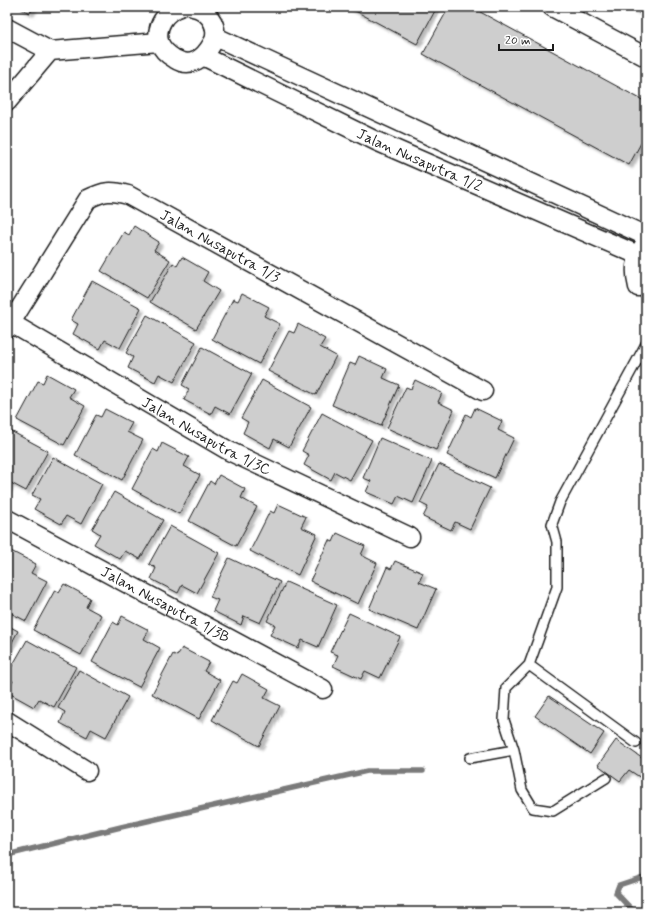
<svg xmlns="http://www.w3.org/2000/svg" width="653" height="919" viewBox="0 0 653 919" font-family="Mynerve,sans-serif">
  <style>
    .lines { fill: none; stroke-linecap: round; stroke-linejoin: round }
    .stream { stroke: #7a7a7a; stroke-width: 5.5 }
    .building { fill: #cecece; stroke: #1c1c1c; filter: url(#shadow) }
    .lane-casing { stroke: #1c1c1c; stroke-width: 12 }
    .street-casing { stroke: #1c1c1c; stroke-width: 21 }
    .lane { stroke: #fff; stroke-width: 9 }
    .street { stroke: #fff; stroke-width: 18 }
    .labels { text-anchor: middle; stroke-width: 4; stroke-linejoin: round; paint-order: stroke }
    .street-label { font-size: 15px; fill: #1c1c1c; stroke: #fff }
  </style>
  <defs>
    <filter id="shadow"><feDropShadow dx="3.5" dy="3.5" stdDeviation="1" flood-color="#0004"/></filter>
  </defs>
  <rect width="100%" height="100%" fill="#fff"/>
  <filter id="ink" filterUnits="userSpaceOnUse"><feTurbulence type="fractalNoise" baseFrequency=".025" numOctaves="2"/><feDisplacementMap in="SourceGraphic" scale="8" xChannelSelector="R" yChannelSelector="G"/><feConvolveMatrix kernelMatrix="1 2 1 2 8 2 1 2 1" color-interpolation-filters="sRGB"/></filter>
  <g filter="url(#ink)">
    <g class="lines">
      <path class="stream" d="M7 855 121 827 367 771H423
        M634 912 616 893 619 885 646 876"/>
    </g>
    <path class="building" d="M18 7H34L30 13Z
      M348 7H437L417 44Z
      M449 7H471L646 102V134L629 165 423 54Z
      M629 7H646V16Z
      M134 226 159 242 154 250 170 260 147 298 101 271 124 232 129 235Z
      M182 257 208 272 203 281 219 291 196 329 150 302 173 263 177 266Z
      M92 281 141 308 120 348 105 340 100 349 73 334 78 324 71 320Z
      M242 293 269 307 264 316 280 324 259 364 212 339 233 299 238 301Z
      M147 315 196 342 174 382 159 374 155 382 128 368 133 357 126 353Z
      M298 324 325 339 320 347 336 356 316 395 268 371 289 331 294 333Z
      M202 347 252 374 230 414 215 406 211 414 184 400 189 389 182 385Z
      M359 356 387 369 383 378 399 385 381 426 332 405 350 363 355 365Z
      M47 374 74 389 69 397 85 406 64 445 17 420 38 381 43 383Z
      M262 380 311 407 289 447 274 439 270 448 243 433 248 422 241 418Z
      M415 380 442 393 438 402 454 410 436 450 387 428 406 387 411 389Z
      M475 408 502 421 498 430 514 438 495 478 447 455 466 414 471 417Z
      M105 409 132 423 127 432 143 440 122 480 75 455 96 415 101 417Z
      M322 413 372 440 350 480 335 472 331 480 304 465 309 455 302 451Z
      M7 429 48 451 26 491 11 483 7 490Z
      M380 438 432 461 413 503 398 496 394 504 366 492 371 481 363 478Z
      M162 443 189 457 184 466 200 475 179 514 132 489 153 449 158 452Z
      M53 457 102 484 81 524 66 516 61 524 34 509 40 499 32 495Z
      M439 464 490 488 470 529 455 522 451 530 423 517 428 507 420 503Z
      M219 475 245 489 241 498 257 507 236 546 189 521 210 481 214 484Z
      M114 492 163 520 140 559 125 551 120 559 94 544 100 534 92 529Z
      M278 504 306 517 301 527 317 534 298 575 250 551 270 511 274 513Z
      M170 526 219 553 197 593 182 585 178 593 151 579 156 568 149 564Z
      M337 533 365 546 361 555 377 563 358 604 310 581 329 540 333 542Z
      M9 550 36 564 31 573 47 581 26 621 7 611V553Z
      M229 558 280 582 260 623 244 616 241 625 213 611 218 600 210 597Z
      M395 561 423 573 419 582 436 589 418 630 369 609 387 567 391 569Z
      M286 582 337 605 318 647 302 640 298 648 270 635 275 625 267 621Z
      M64 584 90 598 86 607 101 615 81 655 33 630 55 590 59 592Z
      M349 613 400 637 380 678 365 671 361 679 333 666 338 655 330 652Z
      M122 616 149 630 144 639 160 648 139 687 92 662 113 622 118 625Z
      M7 625 18 631 7 652Z
      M27 640 76 667 54 707 39 699 34 707 7 692 13 681 7 678V675Z
      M182 648 209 662 204 671 220 680 199 719 152 694 173 654 177 656Z
      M79 670 128 697 106 737 91 729 87 737 60 723 65 712 58 708Z
      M242 674 269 689 264 698 280 706 259 746 212 720 233 681 237 683Z
      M549 696 604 733 590 754 535 716Z
      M616 740 646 761V771L641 778 629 770 620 781 598 765Z"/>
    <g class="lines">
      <g class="lane-casing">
        <path id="lane" d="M529 665 636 743
          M514 750 522 790 533 808 553 811 606 778
          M470 758 514 750 504 720 506 688 529 665 557 587V542L552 524 560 502 646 344"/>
      </g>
      <g class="street-casing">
        <g id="street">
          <path d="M180 7C166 11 155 26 159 42 162 50 168 55 175 59 191 69 204 58 212 44 213 42 215 39 215 36 217 23 206 9 193 7"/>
          <path d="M552 7 646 57"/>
          <path d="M7 28 50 51"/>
          <path d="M216 37 646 236"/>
          <path id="s1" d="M205 57 376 141 638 255"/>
          <path d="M7 102 50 51 159 42"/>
          <path d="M638 287C634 271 635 259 644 245"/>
          <path id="s2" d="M11 323 229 451 410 537"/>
          <path id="s3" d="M7 329 88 199C104 191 111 190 128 195L483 391"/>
          <path id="s4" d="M7 519 323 689"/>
          <path d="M7 721 87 771"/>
        </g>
      </g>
      <use href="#lane" class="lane"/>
      <use href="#street" class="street"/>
    </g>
  </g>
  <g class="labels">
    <g class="street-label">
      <text dy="5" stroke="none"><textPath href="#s1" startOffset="238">Jalan Nusaputra 1/2</textPath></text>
      <text dy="5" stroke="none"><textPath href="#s3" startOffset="300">Jalan Nusaputra 1/3</textPath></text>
      <text dy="5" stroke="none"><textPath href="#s2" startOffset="226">Jalan Nusaputra 1/3C</textPath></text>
      <text dy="5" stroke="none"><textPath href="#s4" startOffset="180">Jalan Nusaputra 1/3B</textPath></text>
    </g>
  </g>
  <rect width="653" height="919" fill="none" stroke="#fff" stroke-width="24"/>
  <rect x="12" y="12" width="629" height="895" fill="none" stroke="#1c1c1c" stroke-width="1.5" filter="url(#ink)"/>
  <path d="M499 44v6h54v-6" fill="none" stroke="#1c1c1c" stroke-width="2"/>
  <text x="505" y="44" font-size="12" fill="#1c1c1c" stroke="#ffffff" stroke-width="3" paint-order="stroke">20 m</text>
</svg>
